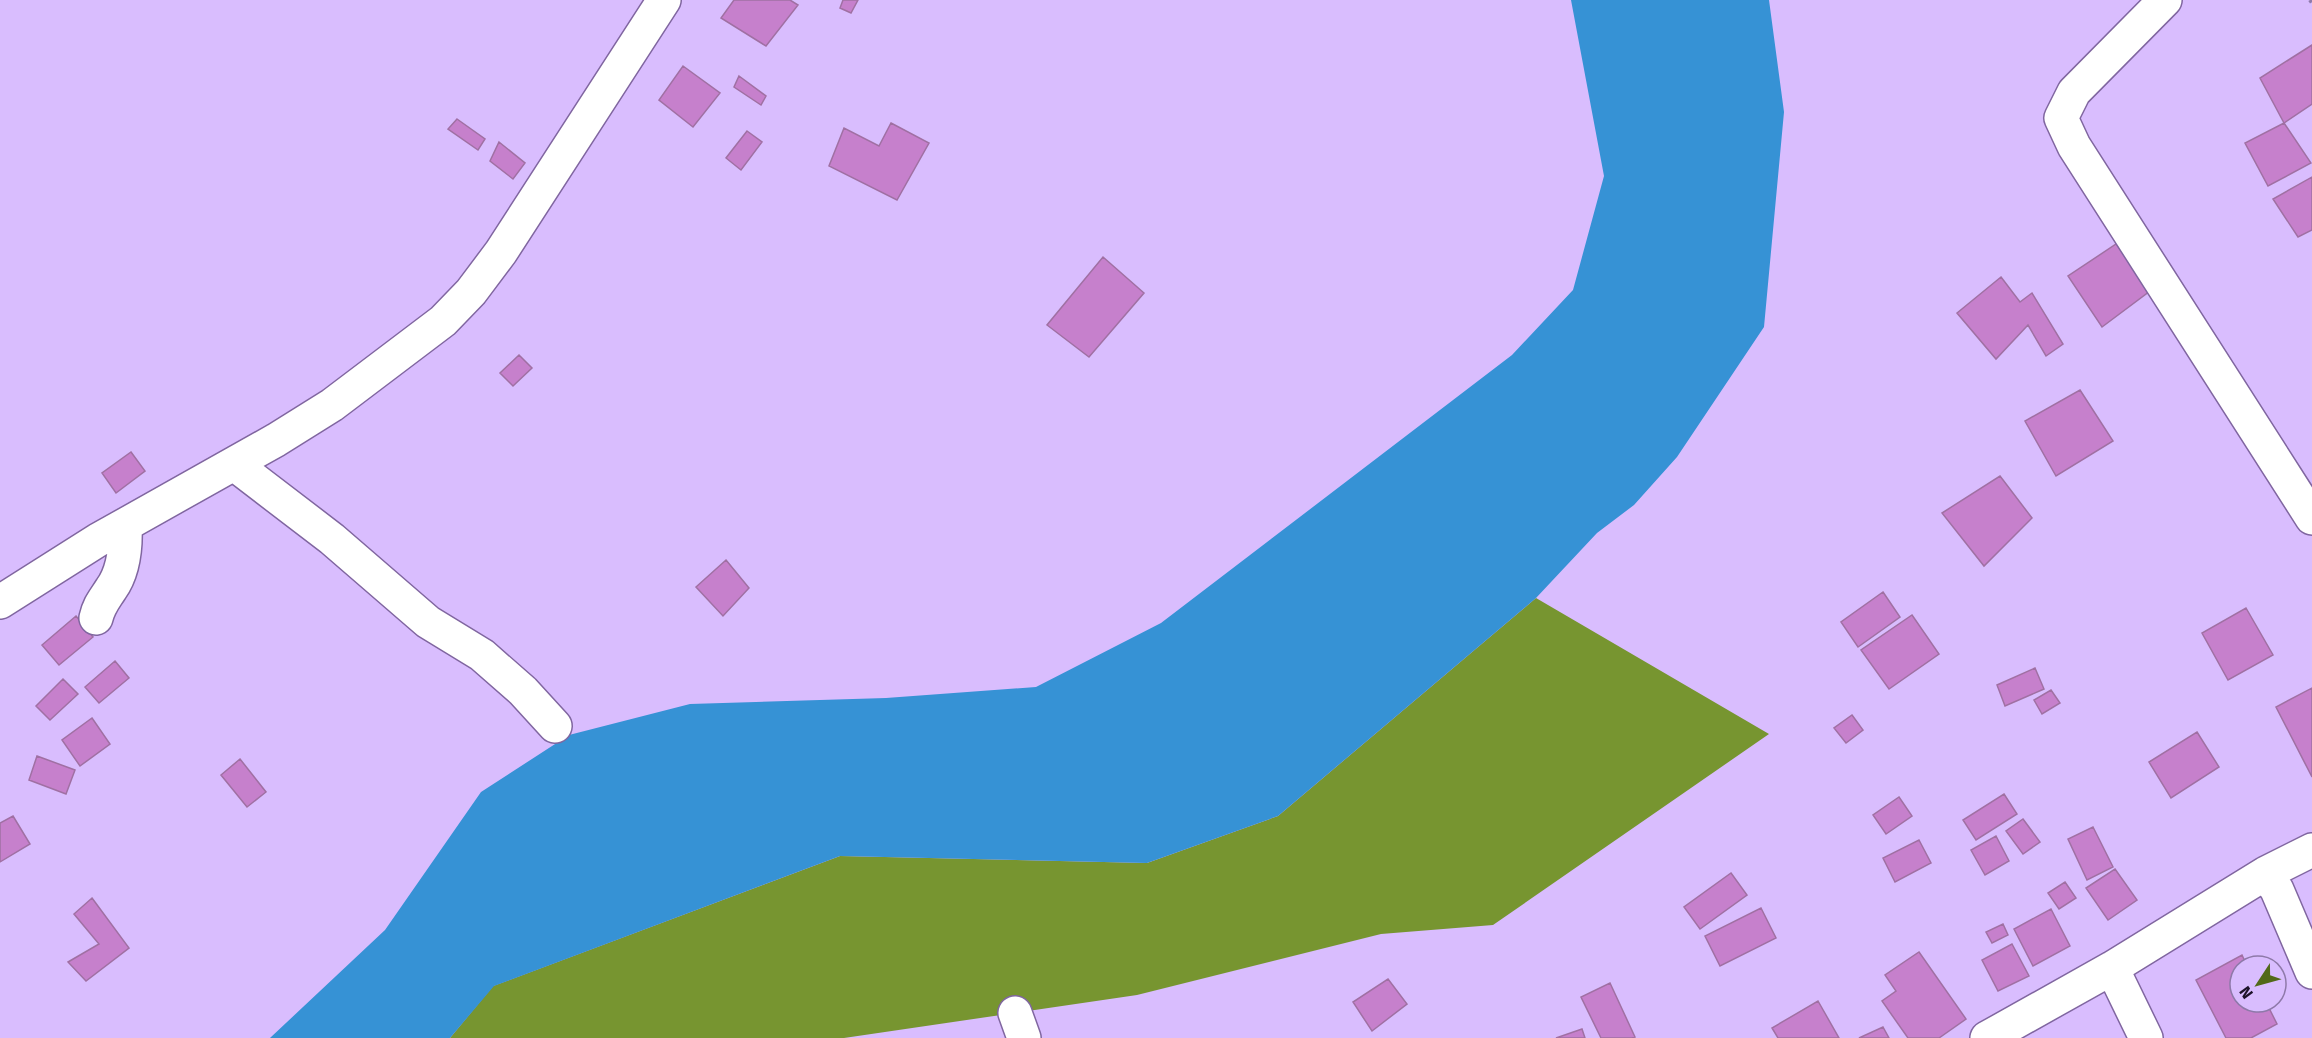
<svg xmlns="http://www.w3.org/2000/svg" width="2312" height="1038" viewBox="0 0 2312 1038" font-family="'Fira Sans',sans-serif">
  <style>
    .forest { fill: #779530 }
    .water { fill: #3692d5 }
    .building { fill: #c680cc; stroke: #a070a3; stroke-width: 1.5 }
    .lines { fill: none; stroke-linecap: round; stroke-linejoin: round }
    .minor-casing { stroke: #8066a0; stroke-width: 36 }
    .path { stroke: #8f7aab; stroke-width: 4; stroke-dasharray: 3 4.5; stroke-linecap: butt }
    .minor { stroke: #fff; stroke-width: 33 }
  </style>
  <rect width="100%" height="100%" fill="#d9bdfe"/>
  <path class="forest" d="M1536 598 1769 734 1493 925 1381 934 1137 995 844 1038H450L493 986 840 856 1147 863 1278 816Z"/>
  <path class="water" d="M1571 0H1769L1784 112 1764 327 1677 457 1634 505 1597 533 1536 598 1278 816 1147 863 840 856 494 986 450 1038H270L385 930 481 792 569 735 690 704 886 698 1036 687 1161 623 1512 355 1573 290 1604 176Z"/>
  <path class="building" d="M734 0H790L798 5 766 46 721 18Z
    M843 0H858L851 13 840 8Z
    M2312 45V104L2284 123 2260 78Z
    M683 66 720 93 693 127 659 100Z
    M739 76 766 96 761 105 734 87Z
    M457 119 485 139 478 150 448 129Z
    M891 123 929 143 897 200 829 166 844 128 879 146Z
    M2284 123 2311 163 2268 186 2245 143Z
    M747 131 762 142 741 170 726 158Z
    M499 142 525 163 513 179 490 161Z
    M2312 177V230L2298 237 2273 199Z
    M2122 240 2154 288 2102 327 2068 276Z
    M1103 257 1144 293 1089 357 1047 325Z
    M2001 277 2020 302 2032 293 2063 344 2046 356 2028 325 1996 359 1957 313Z
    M519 355 532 368 513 386 500 373Z
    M2080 390 2113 441 2056 476 2025 421Z
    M131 452 145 471 116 493 102 473Z
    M2000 476 2032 518 1984 566 1942 513Z
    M726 560 749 588 723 616 696 587Z
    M1883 592 1900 617 1858 647 1841 622Z
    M2246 608 2273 655 2228 680 2202 633Z
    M1912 615 1939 654 1889 689 1861 650Z
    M76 616 93 637 59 665 42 645Z
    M115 661 129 678 99 703 85 687Z
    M2035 668 2044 689 2005 706 1997 685Z
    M63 679 78 694 50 720 36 706Z
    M2312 688V777L2276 707Z
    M2051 690 2060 703 2042 714 2034 700Z
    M1852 715 1863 730 1846 743 1834 728Z
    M92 718 110 744 80 766 62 740Z
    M2197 732 2219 767 2171 798 2149 762Z
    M37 756 75 770 66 794 29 780Z
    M240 759 266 792 247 807 221 775Z
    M2004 794 2017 814 1976 840 1963 820Z
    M1899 797 1912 816 1886 834 1873 815Z
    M13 816 30 844 0 862V823Z
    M2023 819 2040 842 2023 854 2006 831Z
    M2093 827 2113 867 2087 880 2068 839Z
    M1996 836 2009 861 1985 875 1971 850Z
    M1919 840 1931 863 1895 882 1883 858Z
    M2115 869 2137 900 2108 920 2086 888Z
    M1731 873 1747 895 1700 929 1684 907Z
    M2065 882 2076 898 2059 909 2048 893Z
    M92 898 129 948 86 981 68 962 99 944 74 914Z
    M1761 908 1776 938 1720 966 1705 936Z
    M2051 909 2070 946 2033 966 2014 929Z
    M2003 924 2008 935 1992 943 1986 932Z
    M2012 944 2029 976 1998 991 1982 960Z
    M1919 952 1966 1019 1939 1038H1908L1882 1001 1896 991 1885 975Z
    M2242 955 2247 966H2240V1002H2266L2277 1024 2251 1038H2226L2196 980Z
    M1388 979 1407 1004 1372 1031 1353 1002Z
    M1610 983 1635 1037 1632 1038H1601L1581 997Z
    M1818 1001 1839 1038H1778L1772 1028Z
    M1883 1027 1889 1038H1859Z
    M1582 1029 1585 1038H1556Z"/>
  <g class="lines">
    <g class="minor-casing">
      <path id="minor" d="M2165 0 2074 92 2061 118 2074 146 2312 518
        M234 464 332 539 428 622 482 655 523 691 555 726
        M0 602 98 540 276 440 332 405 443 321 471 292 501 252 664 0
        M96 618C99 605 104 600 111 589 124 571 126 547 125 525
        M2266 873 2277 890 2312 972
        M2112 968 2146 1038
        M1015 1013 1024 1038
        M1987 1038 2112 968 2266 873 2312 850"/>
    </g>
    <path class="path" d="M2310 0 2312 3"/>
    <use href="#minor" class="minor"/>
  </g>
  <g transform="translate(2258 984) rotate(234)"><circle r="28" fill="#d9bdfe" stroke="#8e79a9" stroke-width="1.5"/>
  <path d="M0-4.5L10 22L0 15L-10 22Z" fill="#526918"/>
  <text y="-9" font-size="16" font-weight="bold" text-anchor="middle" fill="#1d1229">N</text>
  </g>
</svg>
